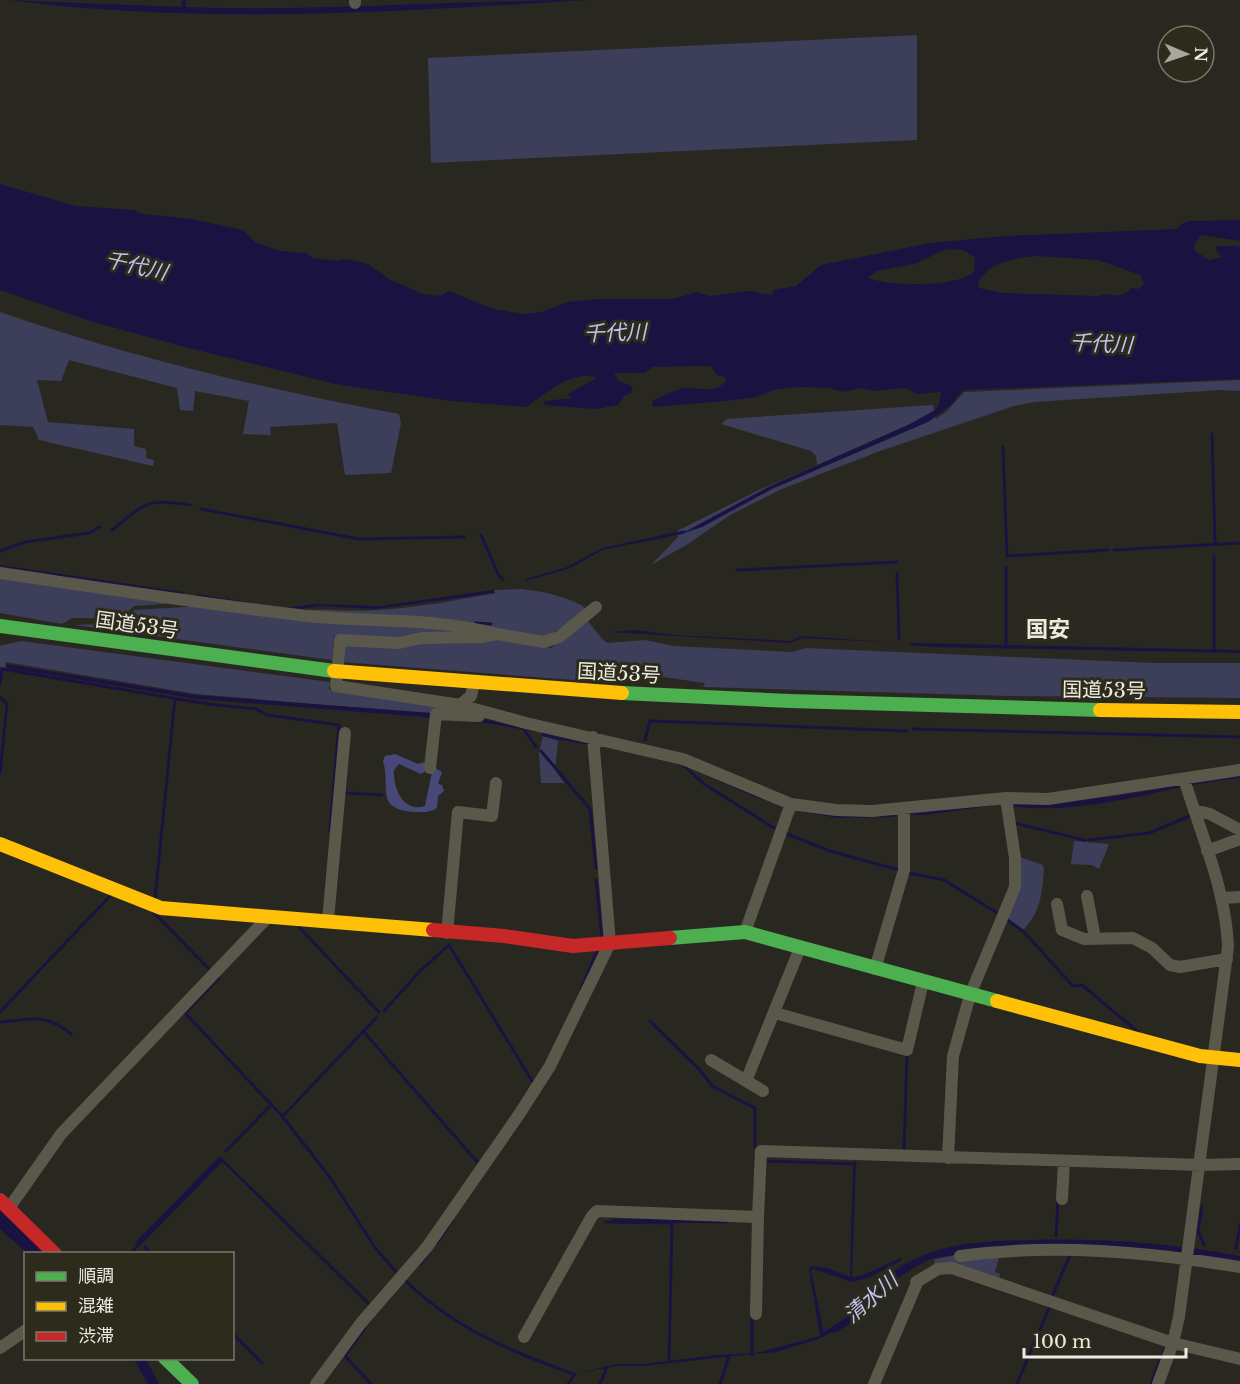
<svg xmlns="http://www.w3.org/2000/svg" width="1240" height="1384" viewBox="0 0 1240 1384" font-family="'Libre Baskerville','Noto Sans JP',serif">
  <style>
    .green { fill: #3d3e5a }
    .forest { fill: #484878 }
    .water { fill: #1a1341; fill-rule: evenodd }
    .lines { fill: none; stroke-linecap: round; stroke-linejoin: round }
    .stream { stroke: #1a1341; stroke-width: 3 }
    .street { stroke: #5a584a; stroke-width: 12 }
    .fast { stroke: #4caf50; stroke-width: 14 }
    .slow { stroke: #ffc107; stroke-width: 14 }
    .jam { stroke: #c62828; stroke-width: 14 }
    .labels { text-anchor: middle; stroke-width: 6; stroke-linejoin: round; paint-order: stroke }
    .street-label { font-size: 20px; fill: #ecebe1; stroke: #2d2b1c }
    .water-label { font-size: 21px; font-style: italic; fill: #bfc2f6; stroke: #2d2b1c }
    .quarter-label { font-size: 22px; font-weight: bold; fill: #ecebe1; stroke: #2d2b1c }
  </style>
  <rect width="100%" height="100%" fill="#292820"/>
  <path class="green" d="M917 35V140L431 163 428 58Z
    M0 312C130 357 264 389 399 414L401 423 391 473 345 475 337 423 270 427 271 435 243 434 249 401 195 391 193 411 180 410 177 388 69 360 61 381 37 380 48 422 134 429V446L146 449V458L154 460 153 466 39 440 33 427 0 425Z
    M1240 380V391L1221 390 1034 402 1014 406 880 451 782 489 730 515 688 544 651 565 678 537 677 531 763 488 817 465 816 456 811 451 721 424 727 419 933 405 936 419 947 411 964 392Z
    M0 576 179 603 134 606 121 618H72L62 624 0 613Z
    M520 589C541 591 565 596 583 606L585 612 545 638 290 611C319 608 348 612 377 610 416 608 457 600 495 593L494 590Z
    M202 606 482 631 370 639 334 636 332 660 74 625 124 623 134 610Z
    M587 620 603 640 608 643 645 640 673 646 792 652 806 648 1153 663H1240V698L1009 696 703 687 705 683 656 676H580L574 680 342 662 343 649 347 644C414 641 484 632 551 648Z
    M21 641 330 682 329 689 414 701 472 713 433 714 196 694 6 662 5 668 0 667V646Z
    M543 736 558 741 555 770 564 783H541L539 753Z
    M1074 841 1109 844 1099 869 1092 865 1071 864Z
    M1017 856 1043 865 1044 869C1042 892 1041 913 1023 930L1006 918Z
    M1000 1254 995 1272 1000 1274 999 1280 933 1268 935 1259 957 1255Z"/>
  <path class="forest" d="M395 754 418 764 425 762 428 765V769L421 774 399 764 394 770C393 788 403 813 425 806L433 767 442 772 438 784 442 785 444 791 438 796 437 808C430 813 422 812 414 812 374 809 391 787 383 761L385 756Z"/>
  <path class="water" d="M8 0 181 7 182 0H186V7C320 12 453 0 587 0 395 12 199 25 8 0Z
    M0 184 76 206 134 210 143 214 192 219 243 230 255 242 280 251 306 253 313 258 337 261 347 259 368 264 389 279 423 294 440 296 449 291 493 309 524 314 542 312 567 302 596 299H673L697 292 710 296 749 291 771 295 774 290 796 286 821 265 930 243 1005 236 1177 229 1183 223 1190 221 1240 220V241L1201 235 1194 246 1195 251 1209 260 1222 257 1217 252 1216 246H1239L1240 249V379L963 390 950 406 928 422 772 489 702 527 681 534 770 486 910 424 935 410 939 404 941 392 917 394 905 388 875 391 860 388 843 392 829 388 799 387 774 390 756 397 726 401 652 407 653 400C663 397 675 389 685 388 700 387 716 395 726 380L725 377 716 375 712 367 704 366 653 367 644 373H614L618 380 631 386 633 392 624 396 618 405 596 409 543 405 545 401 571 398 568 394 597 378C575 368 544 394 527 407L452 401 340 385 181 346 90 321 0 290ZM947 249 963 250 975 257 974 272C954 288 890 286 868 278L877 271 914 264ZM1037 256 1098 260 1140 275 1144 284 1139 289 1131 288C1123 298 1114 295 1103 294L1098 296 1003 293 979 288 978 284C987 262 1017 258 1037 256Z
    M667 534 668 537 602 550 571 568 526 581V579L567 567 602 548Z
    M0 565 183 592 184 597 0 569Z
    M493 590 495 593 376 609 319 606 295 610 196 597 197 594 284 608 314 604 380 606Z
    M637 630 674 635 791 641 801 636 898 643 802 638 791 643 609 632Z
    M912 643 1240 650V653L933 647 909 645Z
    M6 664 195 695 472 716 538 732 473 721 197 699 7 668Z
    M542 731 656 753 793 806 989 803V806L925 815 900 814 893 817 838 818 797 811 750 795 673 760 551 738 542 736Z
    M1240 774V778C1163 786 1087 817 1011 806V802C1088 806 1164 787 1240 774Z
    M856 1161 852 1277C865 1277 887 1263 901 1258L902 1260 868 1278 852 1282 813 1269 811 1271 824 1332C834 1325 847 1318 857 1308 875 1291 888 1272 911 1261 947 1242 991 1241 1031 1240 1102 1238 1170 1243 1240 1256V1265L1194 1256 975 1251 930 1259 912 1269 894 1281 849 1325 834 1333 832 1332 819 1339 776 1352 707 1359 645 1366H618L573 1374 618 1364H644L716 1355 756 1353 820 1336 809 1270 811 1266 827 1268 850 1277 853 1162Z
    M0 1211 44 1253H27L0 1229Z
    M134 1359H146L159 1384H148Z"/>
  <g class="lines">
    <path class="stream" d="M1212 434 1215 543
      M1003 447 1007 556 1108 550
      M201 509 359 539 464 537
      M112 530C145 503 146 498 190 505
      M481 535 498 574 503 580
      M664 536 684 532
      M1114 550 1240 543
      M0 551 25 542 89 533 100 527
      M1214 556V649
      M1006 567V644
      M737 570 897 562
      M897 573 899 639
      M476 623 491 624
      M0 684 2 669 208 704 256 709 267 715 339 725 330 831
      M0 697 7 704 0 773
      M523 728 536 747
      M913 729 1240 737
      M645 740 650 721H653L907 731
      M541 751 590 809 596 868
      M684 766 704 784 774 828
      M346 793 382 795
      M1014 823 1085 840
      M785 833 830 851 899 870
      M1089 840 1149 833 1190 816
      M908 873 944 880 999 914
      M596 880 602 937
      M155 899 175 698
      M154 913 211 971
      M1006 919 1023 931 1073 986 1082 985 1137 1031
      M299 927 379 1012
      M219 978 185 1013 282 1116 329 1176 376 1249 397 1273
      M581 989 597 951
      M384 1011 421 970 449 945 534 1084
      M0 1012 110 896
      M650 1021 699 1069 712 1086 755 1108V1147H759
      M0 1022C33 1020 44 1012 71 1034
      M364 1032 479 1164
      M283 1116 377 1017
      M226 1151 272 1104
      M904 1151 907 1053
      M766 1161 855 1164
      M1202 1207 1198 1231 1204 1245
      M614 1220 727 1222
      M606 1222 672 1223 669 1361
      M1056 1236 1058 1199
      M137 1243 220 1158
      M437 1243 452 1221
      M145 1247 151 1254
      M1236 1248 1240 1225
      M130 1254 222 1160 371 1306
      M420 1264 429 1253
      M405 1280C443 1319 493 1344 544 1363 554 1366 564 1372 575 1374L568 1384
      M1052 1297 1070 1255
      M365 1328 345 1356 371 1384
      M232 1333 262 1363
      M752 1355V1317
      M600 1384 607 1367
      M720 1384 729 1356
      M1017 1384 1049 1308
      M1151 1384 1165 1348"/>
    <path class="street" d="M355 3V0
      M0 573C102 588 204 604 307 616 366 622 441 618 497 634
      M474 683 471 696 460 705 526 723 683 759 791 804 836 810 872 811 1006 798 1048 799 1240 770
      M460 705 336 686 340 640 399 643 422 638 482 637 497 634 544 642 559 637 596 607
      M430 768 436 714 479 716
      M1194 810 1210 814 1240 830
      M1207 851 1240 839
      M1087 896 1095 938
      M1221 898 1240 897
      M1057 904 1062 930 1084 939 1133 938 1152 948 1170 965 1180 967 1227 959
      M328 920 345 733
      M745 932 791 804
      M447 933 458 812 492 816 496 783
      M875 969 904 870V809
      M775 1013 907 1050 923 982
      M711 1060 763 1091
      M746 1081 800 948
      M948 1158 953 1056 970 995 1015 887V858L1006 798
      M1062 1199 1064 1161
      M9 1208 61 1134 268 917
      M960 1256C1054 1243 1147 1252 1240 1267
      M916 1282 938 1269 952 1268 1173 1343 1240 1359
      M756 1314 758 1217
      M524 1337 592 1216 597 1211 758 1217 761 1151 1201 1165 1240 1164
      M0 1348 26 1330
      M316 1384 361 1323 427 1247 520 1113 550 1066 610 943 593 737
      M874 1384 917 1283
      M1158 1384 1173 1343 1179 1317 1228 947C1226 890 1201 834 1184 779"/>
    <path class="fast" d="M0 626 334 671
      M622 693 790 701 1100 710
      M670 938 745 932 997 1001
      M165 1358 192 1384"/>
    <path class="slow" d="M334 671 622 693
      M1100 710 1240 712
      M0 844 161 908 433 930
      M997 1001 1200 1056 1240 1060"/>
    <path class="jam" d="M433 930 504 936 573 946 670 938
      M0 1200 55 1254"/>
  </g>
  <g class="labels">
    <g class="street-label">
      <text transform="translate(137 625) rotate(8)" y="7">国道53号</text>
      <text transform="translate(619 673) rotate(3)" y="7">国道53号</text>
      <text transform="translate(1104 690) rotate(1)" y="7">国道53号</text>
    </g>
    <g class="water-label">
      <text transform="translate(136 266) rotate(13)" y="7">千代川</text>
      <text transform="translate(615 333) rotate(-2)" y="7">千代川</text>
      <text transform="translate(1101 344) rotate(3)" y="7">千代川</text>
      <text transform="translate(871 1298) rotate(-41)" y="7">清水川</text>
    </g>
    <g class="quarter-label">
      <text x="1048" y="637">国安</text>
    </g>
  </g>
  <rect x="24" y="1252" width="210" height="108" fill="#2d2b1c" stroke="#79786b" stroke-width="1.5"/>
  <rect x="36" y="1272" width="30" height="9" fill="#4caf50" stroke="#79786b" stroke-width="1.5"/>
  <text x="78" y="1282" font-size="18" fill="#ecebe1">順調</text>
  <rect x="36" y="1302" width="30" height="9" fill="#ffc107" stroke="#79786b" stroke-width="1.5"/>
  <text x="78" y="1312" font-size="18" fill="#ecebe1">混雑</text>
  <rect x="36" y="1332" width="30" height="9" fill="#c62828" stroke="#79786b" stroke-width="1.5"/>
  <text x="78" y="1342" font-size="18" fill="#ecebe1">渋滞</text>
  <g transform="translate(1186 54) rotate(92)"><circle r="28" fill="#2d2b1c" stroke="#79786b" stroke-width="1.5"/>
  <path d="M0-4.5L10 22L0 15L-10 22Z" fill="#a8a79d"/>
  <text y="-9" font-size="16" font-weight="bold" text-anchor="middle" fill="#ecebe1">N</text>
  </g>
  <path d="M1024 1348v9h162v-9" fill="none" stroke="#ecebe1" stroke-width="3"/>
  <text x="1033" y="1348" font-size="18" fill="#ecebe1" stroke="#2d2b1c" stroke-width="4.5" paint-order="stroke">100 m</text>
</svg>
